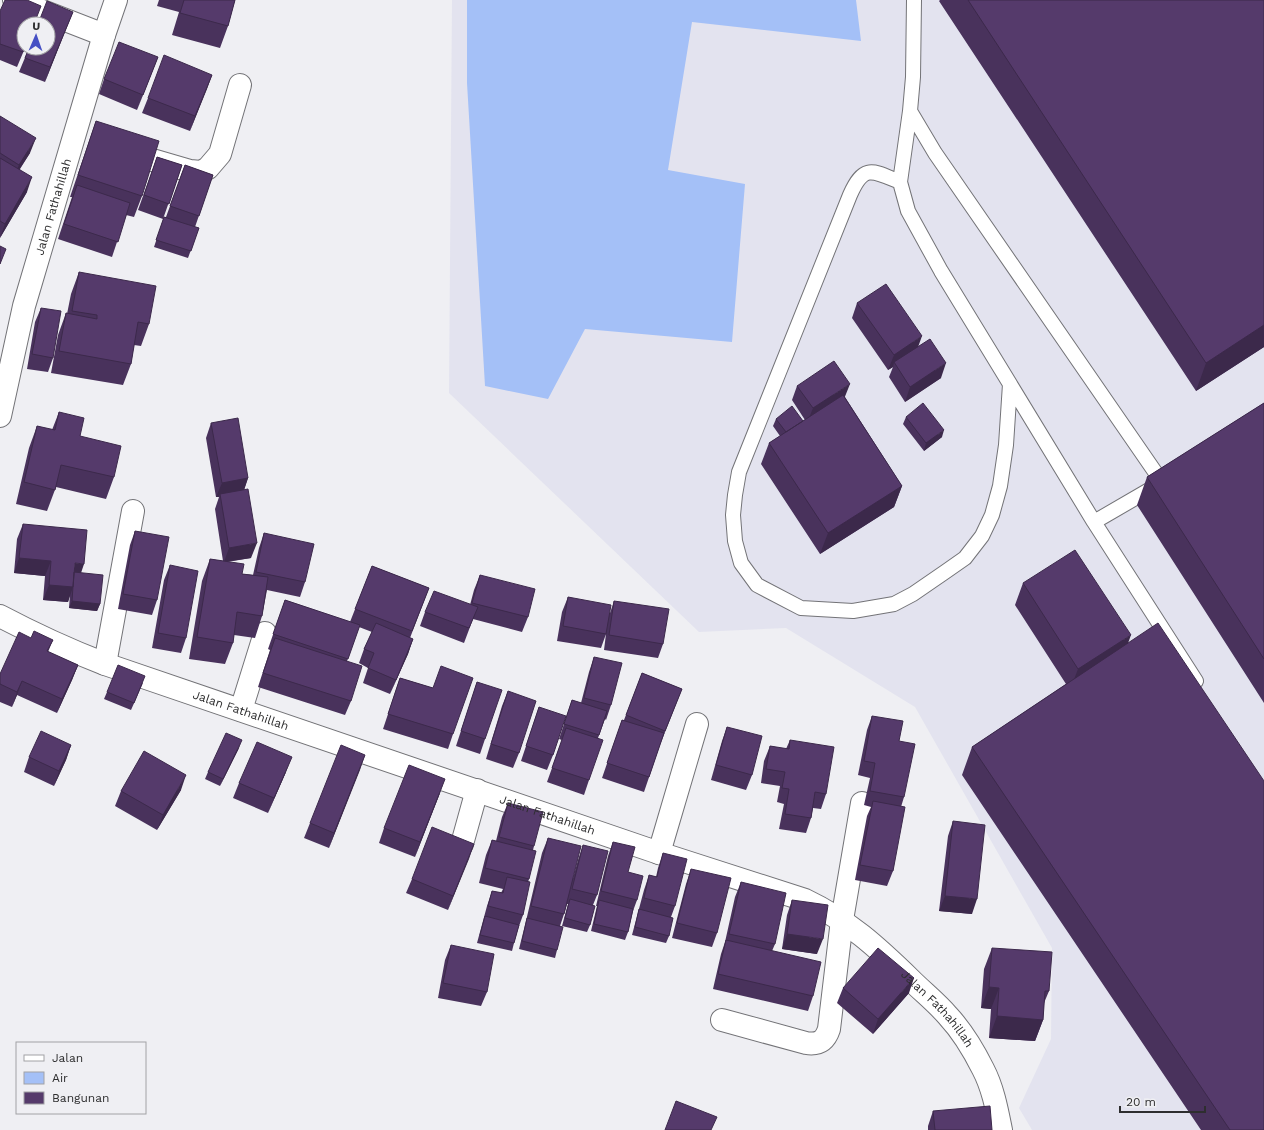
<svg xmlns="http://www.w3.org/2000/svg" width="1264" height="1130" viewBox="0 0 1264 1130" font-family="'Work Sans',sans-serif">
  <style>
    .built { fill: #e3e3ef }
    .water { fill: #a4c0f7 }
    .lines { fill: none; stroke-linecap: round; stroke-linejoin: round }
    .lane-casing { stroke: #737377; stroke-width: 16 }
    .street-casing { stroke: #737377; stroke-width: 24 }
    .lane { stroke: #fff; stroke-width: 14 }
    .street { stroke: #fff; stroke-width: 22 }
    .wall { fill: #49325c }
    .shaded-wall { fill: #3c294b }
    .building { fill: #553a6b; stroke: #3c294b }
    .labels { text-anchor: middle; stroke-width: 4; stroke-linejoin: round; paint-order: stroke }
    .street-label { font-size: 12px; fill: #2e2e2f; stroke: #efeff3 }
  </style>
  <rect width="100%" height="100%" fill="#efeff3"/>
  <path class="built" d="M452 0H1264V1130H1032L1019 1108 1051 1039 1052 948 915 707 786 628 699 632 449 393Z"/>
  <path class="water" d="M467 0H856L861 41 692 22 668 170 745 184 732 342 585 329 548 399 485 386 467 83Z"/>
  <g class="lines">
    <g class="lane-casing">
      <path id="lane" d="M914 0 913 77 910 111 935 153 1162 482
        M910 111 900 182 908 211 941 271 1010 384 1094 522 1196 681
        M900 182C873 171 864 163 850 195L739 472 735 495 733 515 735 541 741 563 757 585 801 608 853 611 894 604 913 594 945 572 965 558 982 536 992 515 1000 486 1006 445 1010 384
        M1094 522 1156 486"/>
    </g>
    <g class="street-casing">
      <g id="street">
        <path d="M14 0 104 35"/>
        <path d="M125 152 190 171 201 172 208 168 220 154 240 85"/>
        <path id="s1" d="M0 416 24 306 104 35 116 0"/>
        <path id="s2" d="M0 616C34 634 69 650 105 664L659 853 805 900C849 921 877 947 911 980 923 992 937 1003 948 1016 962 1031 974 1051 983 1069 993 1088 997 1110 1001 1130"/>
        <path d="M105 664 133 511"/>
        <path d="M241 710 265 633"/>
        <path d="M462 844 477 790"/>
        <path d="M659 853 697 724"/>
        <path d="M722 1020 806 1043C819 1045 825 1041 829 1029L842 920 862 803"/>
      </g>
    </g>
    <use href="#lane" class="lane"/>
    <use href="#street" class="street"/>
  </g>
  <path class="wall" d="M159 0H235L228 26 220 48 172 35 179 12 157 6Z
    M940 0H1264V347L1196 391 939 1Z
    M0 11 24 48H25L17 67 0 60Z
    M73 12 45 82 19 72 29 48Z
    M158 57 137 110 99 94 104 79Z
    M212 75 190 131 142 113 148 98Z
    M0 116 30 153 20 169 27 192 0 238Z
    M96 121 142 196 134 217 126 215 112 257 58 239 72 197H70Z
    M157 157 182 165 163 219 138 210Z
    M185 165 213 175 195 227 199 228 188 258 154 247 164 217H166Z
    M79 272 149 324 141 346 134 345 131 364 123 385 51 373 58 335 66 313 67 314 71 294Z
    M857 303 918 347 941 378 905 402 889 377 893 367 888 370 852 318Z
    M41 308 53 358 48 372 27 369 35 322Z
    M797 386 845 397 902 486 894 507 820 554 761 464 769 443 780 436 773 426 776 419 803 421 805 420 792 400Z
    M1264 403V703L1137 505 1147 477Z
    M59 412 80 436 114 477 106 499 56 487 47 511 16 504 29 448 37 426 52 430Z
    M906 417 942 437 924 451 903 424Z
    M211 423 248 478 244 490 251 558 227 562 242 574 253 575 259 548 264 533 305 582 300 597 267 590 262 616 255 638 234 635 233 643 225 664 189 659 202 581 210 559 223 561 215 509 219 497H216L206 438Z
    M23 524 81 573 100 604 97 611 69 608 70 594 68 602 43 600 45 576 14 573 17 539Z
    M135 531 157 600 152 615 118 609 130 545Z
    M170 565 186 638 181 653 152 648 164 580Z
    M372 566 429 588 410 638 413 639 408 654 390 694 363 683 368 668 359 663 364 649 372 632 359 627 347 661 351 701 345 715 258 687 270 650 268 649 285 600 350 622Z
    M480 575 528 617 522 632 473 619 464 643 420 626 425 612 470 605 474 590Z
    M1023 583 1128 643 1264 1130H1201L962 775 972 747 1066 684 1015 605Z
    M568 597 610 613 614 601 663 644 658 658 604 650 606 634 601 648 557 641 562 612Z
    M31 638 53 640 48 652 78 665 72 680 57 713 17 695 12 707 0 702V674Z
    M594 657 611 705 606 720 605 719 598 738 589 780 584 795 547 782 562 740 559 739 572 700 581 703 589 672Z
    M642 673 682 689 660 745 644 792 602 778 622 720H624Z
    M400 678 433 688 453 734 448 749 383 729Z
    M477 682 485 739 480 754 456 746Z
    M143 683 131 710 104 699 107 692Z
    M508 691 519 753 513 768 486 759 502 706Z
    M539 707 553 755 547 770 521 761Z
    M872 716 899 741 904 797 901 807 893 871 887 886 855 880 867 816 871 807 864 805 870 778 858 775 867 730Z
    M727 727 752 775 746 790 711 780 722 741Z
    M790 740 826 794 821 809 813 808 811 818 806 833 779 829 784 804 777 802 780 786 761 783 764 761 770 746 786 749Z
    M71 745 66 760 54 786 24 772 29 757Z
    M239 748 220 786 205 779 208 772Z
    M365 755 329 848 304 838 310 823Z
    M286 772 268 813 233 798 239 783Z
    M181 790 157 830 115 806 121 791Z
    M440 793 415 857 379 843 384 828Z
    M508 803 534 846 533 850 529 879 528 882 523 915 518 929 514 943 512 951 477 943 487 906 492 891 501 893 503 889 479 883 486 855 492 840 496 841 502 817Z
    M953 821 972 914 939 911 948 836Z
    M548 838 573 878 578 860 583 845 597 895 593 905 590 925 587 932 562 926 568 904H567L564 914 560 926 557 950 555 958 519 949 526 921 542 853Z
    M613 842 628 872 637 900 633 911 628 932 625 940 591 931 597 906H596L608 856Z
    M474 844 448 910 406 893 412 879Z
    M663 853 675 906 671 917 669 936 666 943 632 935 644 890 649 875 656 877 658 868Z
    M691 869 717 933 712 947 672 938 686 884Z
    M741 882 775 944 772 951 813 996 808 1011 713 989 721 954 725 942 735 897Z
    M792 900 817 954 782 949 787 915Z
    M451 945 487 992 481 1006 438 998 445 960Z
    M992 948 1049 991 1044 1003 1043 1020 1035 1041 989 1038 991 1009 981 1008 984 969Z
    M843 988 909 993 873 1034 837 1003Z
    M933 1111 992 1130H928V1126Z"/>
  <path class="shaded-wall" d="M73 12 67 26 45 82 50 67Z
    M158 57 152 71 137 110 143 95Z
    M212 75 207 89 190 131 195 116Z
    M36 138 30 153 13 179 19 165Z
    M32 177 27 192 0 238 5 224Z
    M1264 325V347L1196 391 1206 363Z
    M922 336 917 350 894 362 893 367 888 370 894 355Z
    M946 363 941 378 905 402 910 387Z
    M850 384 844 399 807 423 813 408Z
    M944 430 942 437 924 451 926 443Z
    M248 478 243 493 220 494 219 497H216L222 483Z
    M902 486 894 507 820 554 828 533Z
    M257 543 251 558 224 562 229 548Z
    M19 558 51 561 45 576 14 573Z
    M75 563 84 564 79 579 74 578Z
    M49 585 73 587 68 602 43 600Z
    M72 601 100 604 97 611 69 608Z
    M1131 635 1123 657 1070 690 1078 669Z
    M413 639 408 654 390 694 396 680Z
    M78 665 72 680 57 713 62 699Z
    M22 681 17 695 12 707 17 692Z
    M242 740 239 748 220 786 223 779Z
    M71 745 66 760 54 786 59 771Z
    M365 755 360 770 329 848 334 833Z
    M292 757 286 772 268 813 274 798Z
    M186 775 181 790 157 830 163 815Z
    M445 779 440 793 415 857 420 842Z
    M474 844 469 859 448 910 453 896Z
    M945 896 977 899 972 914 939 911Z
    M787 934 823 939 817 954 782 949Z
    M914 978 909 993 873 1034 878 1019Z
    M989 987 999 988 991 1009 981 1008Z
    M997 1016 1043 1020 1035 1041 989 1038Z"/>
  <path class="building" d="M5 0H27L41 6 34 24H24V48L23 52 0 44V11Z
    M184 0H235L228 26 180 13Z
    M968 0H1264V325L1206 363Z
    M47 1 73 12 50 67 25 58 29 48H48V24H38Z
    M119 42 158 57 143 95 104 79Z
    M164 55 212 75 195 116 148 98Z
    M0 116 36 138 19 165 0 153Z
    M96 121 159 141 142 196 78 175Z
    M157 157 182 165 169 204 144 195Z
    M0 158 32 177 5 224 0 221Z
    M185 165 213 175 199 216 170 206Z
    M77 185 130 203 118 242 64 224Z
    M164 217 199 228 191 251 156 240Z
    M0 246 6 249 0 264Z
    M79 272 156 286 149 324 138 322 131 364 59 351 66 313 97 319V315L72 311Z
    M886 284 922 336 894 355 857 303Z
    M41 308 61 311 53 358 32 354Z
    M930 339 946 363 910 387 894 362Z
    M834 361 850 384 813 408 797 386Z
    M843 395 902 486 828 533 769 443Z
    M923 403 944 430 926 443 906 417Z
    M1264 403V659L1147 477Z
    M792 406 803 421 786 432 776 419Z
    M59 412 84 418 80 436 121 446 114 477 61 465 55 490 24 482 37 426 55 430Z
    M238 418 248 478 222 483 211 423Z
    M248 489 257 543 229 548 220 494Z
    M23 524 87 530 84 564 75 563 73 587 49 585 51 561 19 558Z
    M135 531 169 537 157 600 123 594Z
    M264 533 314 544 305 582 256 572Z
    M1075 550 1131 635 1078 669 1023 583Z
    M210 559 244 564 242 574 268 577 262 616 237 612 233 643 197 637Z
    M170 565 198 571 186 638 158 633Z
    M372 566 429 588 412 631 355 609Z
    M74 572 103 575 100 604 72 601Z
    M480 575 535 589 528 617 472 603Z
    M434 591 478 607 469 628 425 612Z
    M568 597 611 605 606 634 563 626Z
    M285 600 360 625 348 659 273 634Z
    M614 601 669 609 663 644 609 635Z
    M376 623 413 639 396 680 368 668 374 653 364 649Z
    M1158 623 1264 781V1130H1230L972 747Z
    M34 631 53 640 47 651 78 665 62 699 22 681 17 692 0 684V674L19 632 31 638Z
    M275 638 362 666 351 701 263 673Z
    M594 657 622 663 611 705 584 698Z
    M118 665 145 676 134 703 107 692Z
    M441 666 473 678 453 734 388 714 400 678 433 688Z
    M642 673 682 689 665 731 626 715Z
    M477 682 502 690 485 739 461 731Z
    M508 691 536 701 519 753 491 744Z
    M572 700 607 711 599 735 564 724Z
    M539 707 566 716 553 755 526 746Z
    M872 716 903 721 899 741 915 744 904 797 870 791 875 763 864 761Z
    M622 720 664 733 649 777 607 763Z
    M727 727 762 736 752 775 716 765Z
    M566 728 603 740 589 780 552 768Z
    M41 731 71 745 59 771 29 757Z
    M226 733 242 740 223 779 208 772Z
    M790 740 834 747 826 794 815 792 811 818 785 814 789 789 782 788 785 772 766 769 770 746 789 749Z
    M257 742 292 757 274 798 239 783Z
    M341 745 365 755 334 833 310 823Z
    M144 751 186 775 163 815 121 791Z
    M409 765 445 779 420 842 384 828Z
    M873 801 905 807 893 871 860 865Z
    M508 803 543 812 534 846 499 837Z
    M953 821 985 825 977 899 945 896Z
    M432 827 474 844 453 896 412 879Z
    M548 838 581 846 564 914 531 906Z
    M492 840 536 851 529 879 485 868Z
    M613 842 635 847 628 872 643 876 637 900 601 891Z
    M583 845 608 851 597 895 572 889Z
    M663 853 687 859 675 906 644 898 649 875 657 877Z
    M691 869 731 878 717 933 677 923Z
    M507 877 530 882 523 915 488 906 492 891 503 893Z
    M741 882 786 893 775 944 729 934Z
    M570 899 595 906 590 925 565 918Z
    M599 900 633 909 628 932 594 924Z
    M792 900 828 905 823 939 787 934Z
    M639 909 673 918 669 936 635 927Z
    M485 916 519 925 514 943 480 935Z
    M527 918 563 927 557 950 522 941Z
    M726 940 821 962 813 996 718 974Z
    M451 945 494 954 487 992 443 983Z
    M878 948 914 978 878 1019 843 988Z
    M992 948 1052 952 1049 991H1045L1043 1020 997 1016 999 988 989 987Z
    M676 1101 717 1117 711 1130H665Z
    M990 1106 992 1130H935L933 1111Z"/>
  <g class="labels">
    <g class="street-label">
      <text dy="4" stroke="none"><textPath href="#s1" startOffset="216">Jalan Fathahillah</textPath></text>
      <text dy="4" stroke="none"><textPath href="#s2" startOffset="259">Jalan Fathahillah</textPath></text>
      <text dy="4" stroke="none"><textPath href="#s2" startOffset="583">Jalan Fathahillah</textPath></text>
      <text dy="4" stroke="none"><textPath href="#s2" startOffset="1027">Jalan Fathahillah</textPath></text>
    </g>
  </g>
  <rect x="16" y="1042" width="130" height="72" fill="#efeff3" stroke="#a2a2a5"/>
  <rect x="24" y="1055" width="20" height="6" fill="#ffffff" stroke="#a2a2a5"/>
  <text x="52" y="1062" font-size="12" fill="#2e2e2f">Jalan</text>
  <rect x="24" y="1072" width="20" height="12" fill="#a4c0f7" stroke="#a2a2a5"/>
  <text x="52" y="1082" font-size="12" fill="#2e2e2f">Air</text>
  <rect x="24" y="1092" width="20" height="12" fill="#553a6b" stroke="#a2a2a5"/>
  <text x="52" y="1102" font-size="12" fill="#2e2e2f">Bangunan</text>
  <g transform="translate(36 36) rotate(2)"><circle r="19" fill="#efeff3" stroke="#a2a2a5"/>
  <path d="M0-3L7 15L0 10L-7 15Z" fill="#454fc4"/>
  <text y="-6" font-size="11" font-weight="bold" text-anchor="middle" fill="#2e2e2f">U</text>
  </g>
  <path d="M1120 1106v6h85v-6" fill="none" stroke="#2e2e2f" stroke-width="2"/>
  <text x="1126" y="1106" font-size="12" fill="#2e2e2f" stroke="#efeff3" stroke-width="3" paint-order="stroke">20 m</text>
</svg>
